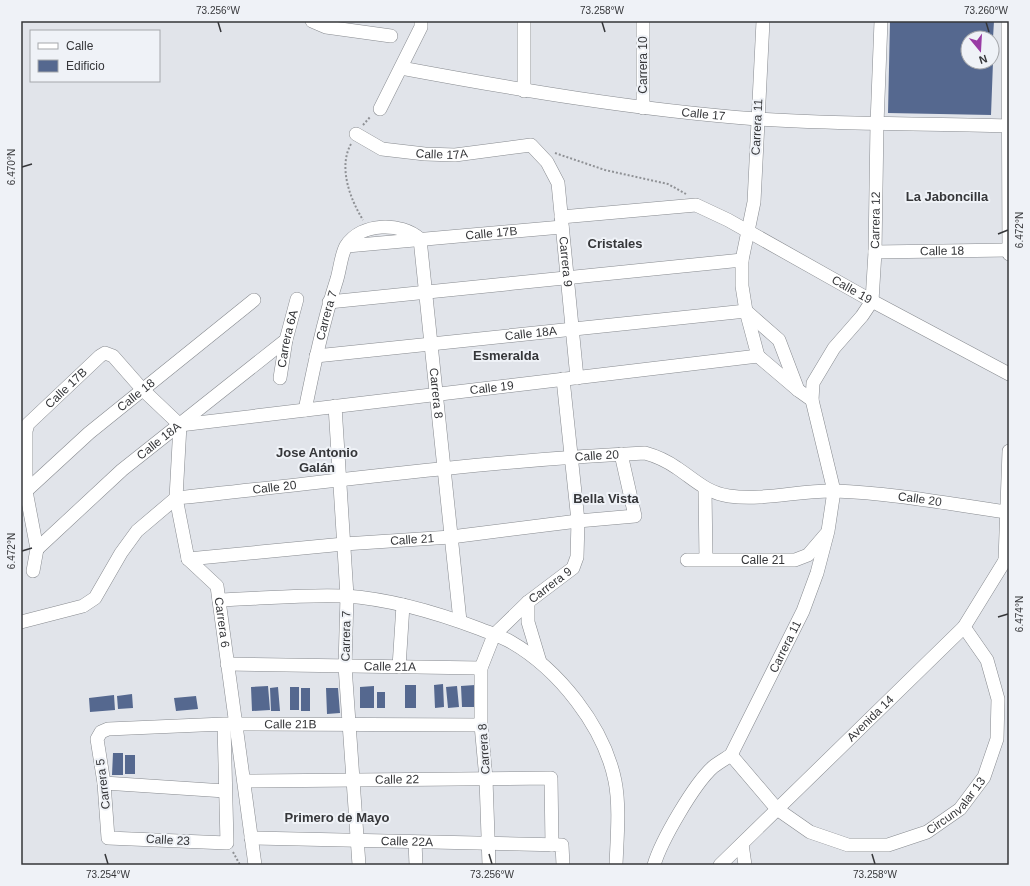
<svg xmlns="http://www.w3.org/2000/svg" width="1030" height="886" viewBox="0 0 1030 886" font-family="Helvetica,sans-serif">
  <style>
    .building { fill: #55688f }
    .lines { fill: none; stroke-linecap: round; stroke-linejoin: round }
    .minor-casing { stroke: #878a8f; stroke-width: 14 }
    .path { stroke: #8f9195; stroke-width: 2; stroke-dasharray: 2 2; stroke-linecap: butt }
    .minor { stroke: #fff; stroke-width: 13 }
    .ticks { fill: none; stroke: #353639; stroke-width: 1.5 }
    .labels { text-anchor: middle; stroke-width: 4; stroke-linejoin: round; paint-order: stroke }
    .street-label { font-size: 12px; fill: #353639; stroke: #eff2f7 }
    .neighbourhood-label { font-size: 13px; font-weight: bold; fill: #353639; stroke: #eff2f7 }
    .neatline { fill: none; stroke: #353639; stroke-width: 1.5 }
    .ticks-label { font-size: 10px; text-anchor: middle; fill: #353639 }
  </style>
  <rect width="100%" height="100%" fill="#e1e4ea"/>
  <path class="building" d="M890 21H994L993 38H968V62H993L991 115 888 113Z
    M443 684 444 707 435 708 434 685Z
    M405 685H416V708H405Z
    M475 685 476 707H462L461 686Z
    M268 686 270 710 252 711 251 687Z
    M374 686V708H360V687Z
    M457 686 459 707 448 708 446 687Z
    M278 687 280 711H271L270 688Z
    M290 687H299V710H290Z
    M301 688H310V711H301Z
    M326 688H338L340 713 327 714Z
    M377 692H385V708H377Z
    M132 694 133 708 118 709 117 696Z
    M114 695 115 710 90 712 89 698Z
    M196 696 198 709 176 711 174 698Z
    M113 753H123V775H112Z
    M125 755H135V774H125Z"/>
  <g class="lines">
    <g class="minor-casing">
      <g id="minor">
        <path d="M312 21 326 27 391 36"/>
        <path d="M763 21 754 202 742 260V286L746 311 779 340 798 390 812 400"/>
        <path d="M1008 21 1009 254"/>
        <path id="s1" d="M401 68C519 90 637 110 757 119 841 125 925 123 1009 126"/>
        <path d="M524 91V21"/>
        <path d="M643 108V21"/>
        <path d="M380 109 421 27V21"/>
        <path id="s2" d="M356 134 382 149 425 154 455 155 531 145 547 162 558 183 577 378"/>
        <path id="s3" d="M561 217 696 205 728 220 872 301 1009 374"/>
        <path id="s4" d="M420 239 460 621"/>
        <path id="s5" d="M347 246 562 227"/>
        <path id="s6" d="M875 252 1009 250"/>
        <path d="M329 302 742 260"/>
        <path id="s7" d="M316 356 746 311 758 356"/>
        <path d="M758 356 798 390"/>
        <path id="s8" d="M280 378 286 340 297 299"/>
        <path d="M335 406 347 596 345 666 359 865"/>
        <path id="s9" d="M305 410C314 366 323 322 337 279 340 269 341 255 346 246 361 222 401 222 420 239"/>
        <path id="s10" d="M180 425 758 356"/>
        <path d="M705 490 706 559"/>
        <path id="s11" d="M22 491H26L89 433 254 300"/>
        <path id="s12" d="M176 498C332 482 488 460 645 453 656 456 667 461 677 468 695 480 707 493 729 496 764 501 800 490 835 491 893 493 950 504 1007 512"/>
        <path id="s13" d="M37 549 122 470 286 340"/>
        <path id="s14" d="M188 559 344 544 451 537 578 521 635 516 621 454"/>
        <path id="s15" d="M687 560H795L808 555 826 534"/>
        <path d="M1005 560 1009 451"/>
        <path id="s16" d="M33 571 37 549 26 491V431L28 424 100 356 105 353 113 356 142 389 180 425 176 498 188 559 217 586 255 865"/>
        <path d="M219 600C261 599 303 594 345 596 391 599 438 613 480 629 490 633 501 636 511 642 558 669 604 726 615 781 620 806 617 839 616 865"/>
        <path d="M528 602V622L540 662"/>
        <path d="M21 622 83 606 95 598 121 553 137 531 176 498"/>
        <path id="s17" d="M227 664 481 668"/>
        <path d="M399 667 403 605"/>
        <path id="s18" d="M224 724 227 843 108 838 104 783 97 739 101 732 108 729 224 724 481 725"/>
        <path id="s19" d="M731 755 777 809 810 832 848 845H888L927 832 960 809 984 777 997 739 998 699 987 660 964 627"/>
        <path id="s20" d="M244 781 551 778 552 845"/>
        <path d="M104 783 225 791"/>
        <path id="s21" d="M251 838 562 845 563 865"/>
        <path d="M415 842 416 865"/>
        <path d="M742 844 745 865"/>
        <path id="s22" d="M489 865 486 779 481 725V668L494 635 528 602 573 568 577 557 578 521 563 379"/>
        <path id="s23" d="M654 865C661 841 694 784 713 767 718 763 725 759 731 755L803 611 817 573 828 531 834 491 812 400 813 383 834 348 862 316 872 301 875 252 877 124 881 21"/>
        <path id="s24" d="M720 865 964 627 1009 554"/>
      </g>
    </g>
    <path class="path" d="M363 125 371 116
      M351 144C338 167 350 199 363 220
      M555 153 605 170 668 184 686 194
      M233 852 240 865"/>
    <use href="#minor" class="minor"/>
  </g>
  <path class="ticks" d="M218 22 221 32M602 22 605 32M986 22 989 32M22 167 32 164M998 234 1008 230M22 551 32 548M998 617 1008 614M105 854 108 864M489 854 492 864M872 854 875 864"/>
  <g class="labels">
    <g class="street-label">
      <text transform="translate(643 65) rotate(-90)" y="4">Carrera 10</text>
      <text dy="4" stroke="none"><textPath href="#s1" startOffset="306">Calle 17</textPath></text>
      <text transform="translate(757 127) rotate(-87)" y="4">Carrera 11</text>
      <text dy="4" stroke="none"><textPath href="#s2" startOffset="90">Calle 17A</textPath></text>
      <text dy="4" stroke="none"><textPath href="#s23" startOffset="715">Carrera 12</textPath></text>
      <text dy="4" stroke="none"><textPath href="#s5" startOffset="145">Calle 17B</textPath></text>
      <text dy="4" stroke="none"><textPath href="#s6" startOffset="67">Calle 18</textPath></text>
      <text dy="4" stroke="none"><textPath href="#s2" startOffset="306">Carrera 9</textPath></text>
      <text dy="4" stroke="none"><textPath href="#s3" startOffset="313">Calle 19</textPath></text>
      <text dy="4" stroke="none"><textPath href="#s9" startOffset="97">Carrera 7</textPath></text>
      <text dy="4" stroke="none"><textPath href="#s7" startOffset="216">Calle 18A</textPath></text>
      <text dy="4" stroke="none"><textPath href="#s8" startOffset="40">Carrera 6A</textPath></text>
      <text dy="4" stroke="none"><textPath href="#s16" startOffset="201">Calle 17B</textPath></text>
      <text dy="4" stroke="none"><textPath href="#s10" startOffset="314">Calle 19</textPath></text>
      <text dy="4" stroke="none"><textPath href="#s4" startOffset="155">Carrera 8</textPath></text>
      <text dy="4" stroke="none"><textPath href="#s11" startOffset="150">Calle 18</textPath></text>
      <text dy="4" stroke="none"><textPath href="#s13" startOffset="163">Calle 18A</textPath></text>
      <text dy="4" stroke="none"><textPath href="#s12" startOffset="423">Calle 20</textPath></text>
      <text dy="4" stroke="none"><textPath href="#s12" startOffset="99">Calle 20</textPath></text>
      <text dy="4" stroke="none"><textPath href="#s12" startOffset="758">Calle 20</textPath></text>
      <text dy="4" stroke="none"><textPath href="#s14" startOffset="225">Calle 21</textPath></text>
      <text dy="4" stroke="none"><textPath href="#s15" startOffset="76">Calle 21</textPath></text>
      <text dy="4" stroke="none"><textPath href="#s22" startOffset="308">Carrera 9</textPath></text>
      <text dy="4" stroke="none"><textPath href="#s16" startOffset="570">Carrera 6</textPath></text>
      <text transform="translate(346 636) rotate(-89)" y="4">Carrera 7</text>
      <text dy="4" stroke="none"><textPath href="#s23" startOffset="258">Carrera 11</textPath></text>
      <text dy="4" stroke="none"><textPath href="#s17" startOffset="163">Calle 21A</textPath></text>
      <text dy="4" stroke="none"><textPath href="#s24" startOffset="210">Avenida 14</textPath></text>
      <text dy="4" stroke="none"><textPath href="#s18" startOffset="536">Calle 21B</textPath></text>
      <text transform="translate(484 749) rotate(-94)" y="4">Carrera 8</text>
      <text dy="4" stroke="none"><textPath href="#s20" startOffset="153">Calle 22</textPath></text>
      <text transform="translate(103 784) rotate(-97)" y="4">Carrera 5</text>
      <text dy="4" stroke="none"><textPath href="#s19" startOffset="272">Circunvalar 13</textPath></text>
      <text transform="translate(168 840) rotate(3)" y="4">Calle 23</text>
      <text dy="4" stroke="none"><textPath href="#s21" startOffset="156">Calle 22A</textPath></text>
    </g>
    <g class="neighbourhood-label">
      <text x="947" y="201">La Jaboncilla</text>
      <text x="615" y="248">Cristales</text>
      <text x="506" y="360">Esmeralda</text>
      <text x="317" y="457">Jose Antonio<tspan x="317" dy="15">Galán</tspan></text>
      <text x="606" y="503">Bella Vista</text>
      <text x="337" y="822">Primero de Mayo</text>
    </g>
  </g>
  <rect width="1030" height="886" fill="none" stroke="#eff2f7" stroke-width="44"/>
  <rect x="30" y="30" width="130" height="52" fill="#eff2f7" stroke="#a5a7ab"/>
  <rect x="38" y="43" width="20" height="6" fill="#ffffff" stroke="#a5a7ab"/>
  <text x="66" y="50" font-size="12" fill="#353639">Calle</text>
  <rect x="38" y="60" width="20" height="12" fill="#55688f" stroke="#a5a7ab"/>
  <text x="66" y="70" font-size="12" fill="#353639">Edificio</text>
  <g transform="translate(980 50) rotate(162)"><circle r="19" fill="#eff2f7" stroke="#a5a7ab"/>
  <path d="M0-3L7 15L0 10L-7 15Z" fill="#993ba4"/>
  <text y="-6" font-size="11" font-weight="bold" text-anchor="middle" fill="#353639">N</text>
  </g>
  <rect x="22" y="22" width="986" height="842" class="neatline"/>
  <g class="ticks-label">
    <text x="218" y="14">73.256°W</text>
    <text x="602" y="14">73.258°W</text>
    <text x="986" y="14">73.260°W</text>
    <text transform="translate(11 167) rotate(-90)" y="4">6.470°N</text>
    <text transform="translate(1019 230) rotate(-90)" y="4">6.472°N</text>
    <text transform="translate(11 551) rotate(-90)" y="4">6.472°N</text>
    <text transform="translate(1019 614) rotate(-90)" y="4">6.474°N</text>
    <text x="108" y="878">73.254°W</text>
    <text x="492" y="878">73.256°W</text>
    <text x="875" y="878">73.258°W</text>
  </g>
</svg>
